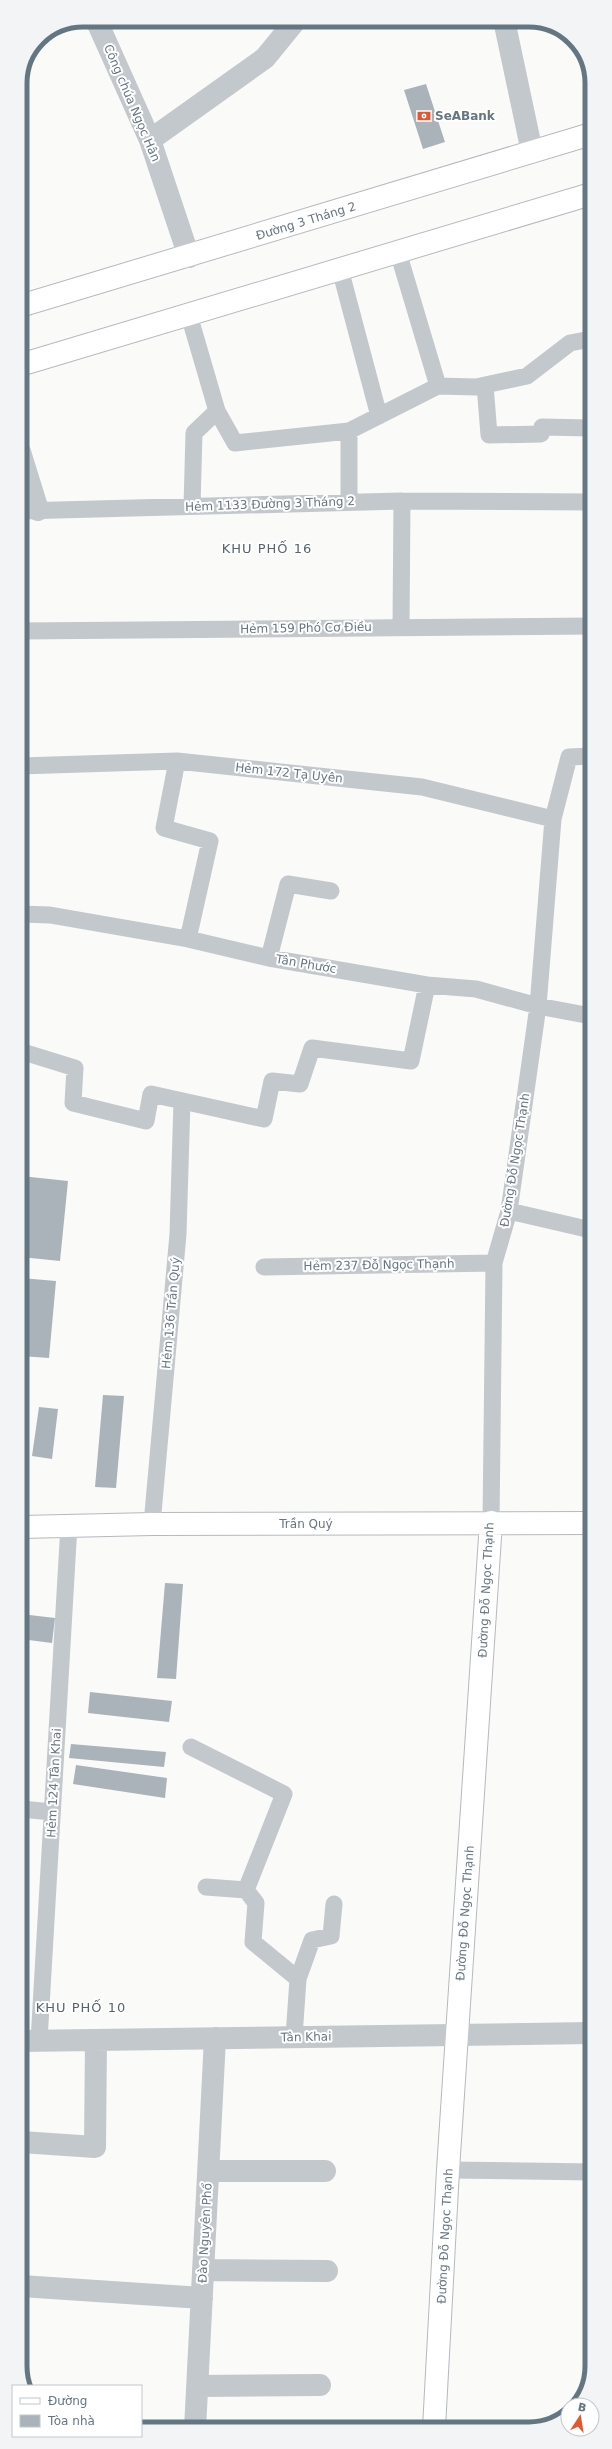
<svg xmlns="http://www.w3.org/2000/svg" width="612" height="2449" viewBox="0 0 612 2449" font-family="'DejaVu Sans',sans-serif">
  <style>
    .building { fill: #aab3b9 }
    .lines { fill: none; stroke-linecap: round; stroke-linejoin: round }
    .secondary-casing { stroke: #b3babf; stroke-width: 24 }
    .primary-casing { stroke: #b5babe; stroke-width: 24 }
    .lane { stroke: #c3c8cc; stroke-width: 17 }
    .street { stroke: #c3c8cc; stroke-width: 22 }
    .secondary { stroke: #fff; stroke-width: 22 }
    .primary { stroke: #fff; stroke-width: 22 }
    .labels { text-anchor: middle; stroke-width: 4; stroke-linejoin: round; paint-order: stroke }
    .street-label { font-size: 12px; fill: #657683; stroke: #fff }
    .poi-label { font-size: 12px; font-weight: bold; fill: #657683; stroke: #fff; text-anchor: start }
    .neighbourhood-label { font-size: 13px; letter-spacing: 1px; fill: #57646e; stroke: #fff }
    .rim { fill: none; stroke: #657683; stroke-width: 5 }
  </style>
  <rect width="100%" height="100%" fill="#fafaf8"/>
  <path class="building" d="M426 84 445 142 423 149 404 90Z
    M21 1176 68 1181 60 1261 21 1257Z
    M21 1278 56 1281 49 1358 21 1356Z
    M103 1395 124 1396 116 1488 95 1487Z
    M39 1407 58 1409 52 1459 32 1456Z
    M165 1583 183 1584 176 1679 157 1678Z
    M21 1614 55 1618 52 1643 21 1639Z
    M90 1692 172 1701 169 1722 88 1713Z
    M71 1744 166 1752 164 1767 69 1758Z
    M76 1765 167 1778 165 1798 73 1784Z"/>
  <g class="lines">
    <g class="secondary-casing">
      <path id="secondary" d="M21 1527 152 1524 592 1523
        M434 2428 448 2170 491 1522"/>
    </g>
    <g class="primary-casing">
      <path id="primary" d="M20 306 591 134
        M20 365 591 194"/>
    </g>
    <path class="lane" d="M398 252 438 386
      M340 269 379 416
      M189 315 217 411 235 443 349 431 438 386 476 387 527 376 570 343 591 339
      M485 385 489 435 541 434 542 427 591 428
      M349 431V502
      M192 506 194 433 217 411
      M20 511 402 501 591 502
      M401 628 402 501
      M20 631 591 626
      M177 761 164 828 210 841 188 939
      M20 766 177 761 422 787 553 819
      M20 914 50 915 188 939 269 958 427 985 476 989 538 1006 591 1016
      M269 958 288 884 331 891
      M20 1051 75 1068 73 1103 146 1121 151 1094 264 1119 272 1081 300 1084 312 1048 411 1061 427 985
      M509 1211 591 1230
      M264 1267 494 1263
      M491 1522 494 1263 509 1211 538 1006 553 819 569 757 591 756
      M152 1524 178 1234 182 1101
      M191 1747 284 1794 246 1890 256 1903 253 1942 298 1979 294 2037
      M21 1809 52 1812
      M206 1887 246 1890
      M298 1979 312 1940 331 1936 334 1904
      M39 2041 69 1525
      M448 2170 592 2172"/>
    <path class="street" d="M94 20 98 24 150 140 189 257
      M504 20 532 152
      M150 140 265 58 296 20
      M20 452 38 510
      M21 2041 592 2033
      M21 2142 95 2147 96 2040
      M209 2171H325
      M203 2270 327 2271
      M21 2286 202 2298
      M198 2386 320 2385
      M195 2429 215 2038"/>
    <use href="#secondary" class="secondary"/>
    <use href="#primary" class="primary"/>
  </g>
  <defs>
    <g id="bank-bare" transform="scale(1.08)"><path d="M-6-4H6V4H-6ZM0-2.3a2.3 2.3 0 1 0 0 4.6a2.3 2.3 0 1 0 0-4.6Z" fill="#e4572e" stroke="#fff" stroke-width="2.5" paint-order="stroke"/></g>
  </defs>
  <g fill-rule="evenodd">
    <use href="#bank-bare" x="424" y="116"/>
  </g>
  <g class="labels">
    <g class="street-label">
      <text transform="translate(132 103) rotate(67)" y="4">Công chúa Ngọc Hân</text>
      <text transform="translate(306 221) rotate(-17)" y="4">Đường 3 Tháng 2</text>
      <text transform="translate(270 504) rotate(-2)" y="4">Hẻm 1133 Đường 3 Tháng 2</text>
      <text transform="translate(306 628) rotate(-1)" y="4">Hẻm 159 Phó Cơ Điều</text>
      <text transform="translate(289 773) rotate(6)" y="4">Hẻm 172 Tạ Uyên</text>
      <text transform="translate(306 964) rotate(10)" y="4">Tân Phước</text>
      <text transform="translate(515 1160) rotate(-81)" y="4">Đường Đỗ Ngọc Thạnh</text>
      <text transform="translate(379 1265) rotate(-1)" y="4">Hẻm 237 Đỗ Ngọc Thạnh</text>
      <text transform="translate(171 1313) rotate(-85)" y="4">Hẻm 136 Trần Quý</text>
      <text x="306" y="1528">Trần Quý</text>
      <text transform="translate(486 1590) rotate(-87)" y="4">Đường Đỗ Ngọc Thạnh</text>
      <text transform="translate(54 1783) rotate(-87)" y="4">Hẻm 124 Tân Khai</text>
      <text transform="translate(465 1913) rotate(-86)" y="4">Đường Đỗ Ngọc Thạnh</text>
      <text transform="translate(306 2037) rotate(-1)" y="4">Tân Khai</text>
      <text transform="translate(205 2233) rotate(-87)" y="4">Đào Nguyên Phổ</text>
      <text transform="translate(445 2236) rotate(-87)" y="4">Đường Đỗ Ngọc Thạnh</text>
    </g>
    <g class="poi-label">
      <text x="435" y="120">SeABank</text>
    </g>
    <g class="neighbourhood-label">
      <text x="267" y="553">KHU PHỐ 16</text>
      <text x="81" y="2012">KHU PHỐ 10</text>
    </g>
  </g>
  <path d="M0 0H612V2449H0ZM83 27H529A56 56 0 0 1 585 83V2366A56 56 0 0 1 529 2422H83A56 56 0 0 1 27 2366V83A56 56 0 0 1 83 27Z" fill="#f3f4f5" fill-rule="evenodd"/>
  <path class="rim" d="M83 27H529A56 56 0 0 1 585 83V2366A56 56 0 0 1 529 2422H83A56 56 0 0 1 27 2366V83A56 56 0 0 1 83 27Z"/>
  <rect x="12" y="2385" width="130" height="52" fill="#ffffff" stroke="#c1c8cd"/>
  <rect x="20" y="2398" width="20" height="6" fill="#ffffff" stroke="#c1c8cd"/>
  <text x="48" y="2405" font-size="12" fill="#657683">Đường</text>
  <rect x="20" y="2415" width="20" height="12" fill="#aab3b9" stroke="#c1c8cd"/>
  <text x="48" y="2425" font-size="12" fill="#657683">Tòa nhà</text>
  <g transform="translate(580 2417) rotate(12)"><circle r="19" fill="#ffffff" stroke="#c1c8cd"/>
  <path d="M0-3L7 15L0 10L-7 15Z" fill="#e4572e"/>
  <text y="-6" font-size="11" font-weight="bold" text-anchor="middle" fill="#657683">B</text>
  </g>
</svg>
